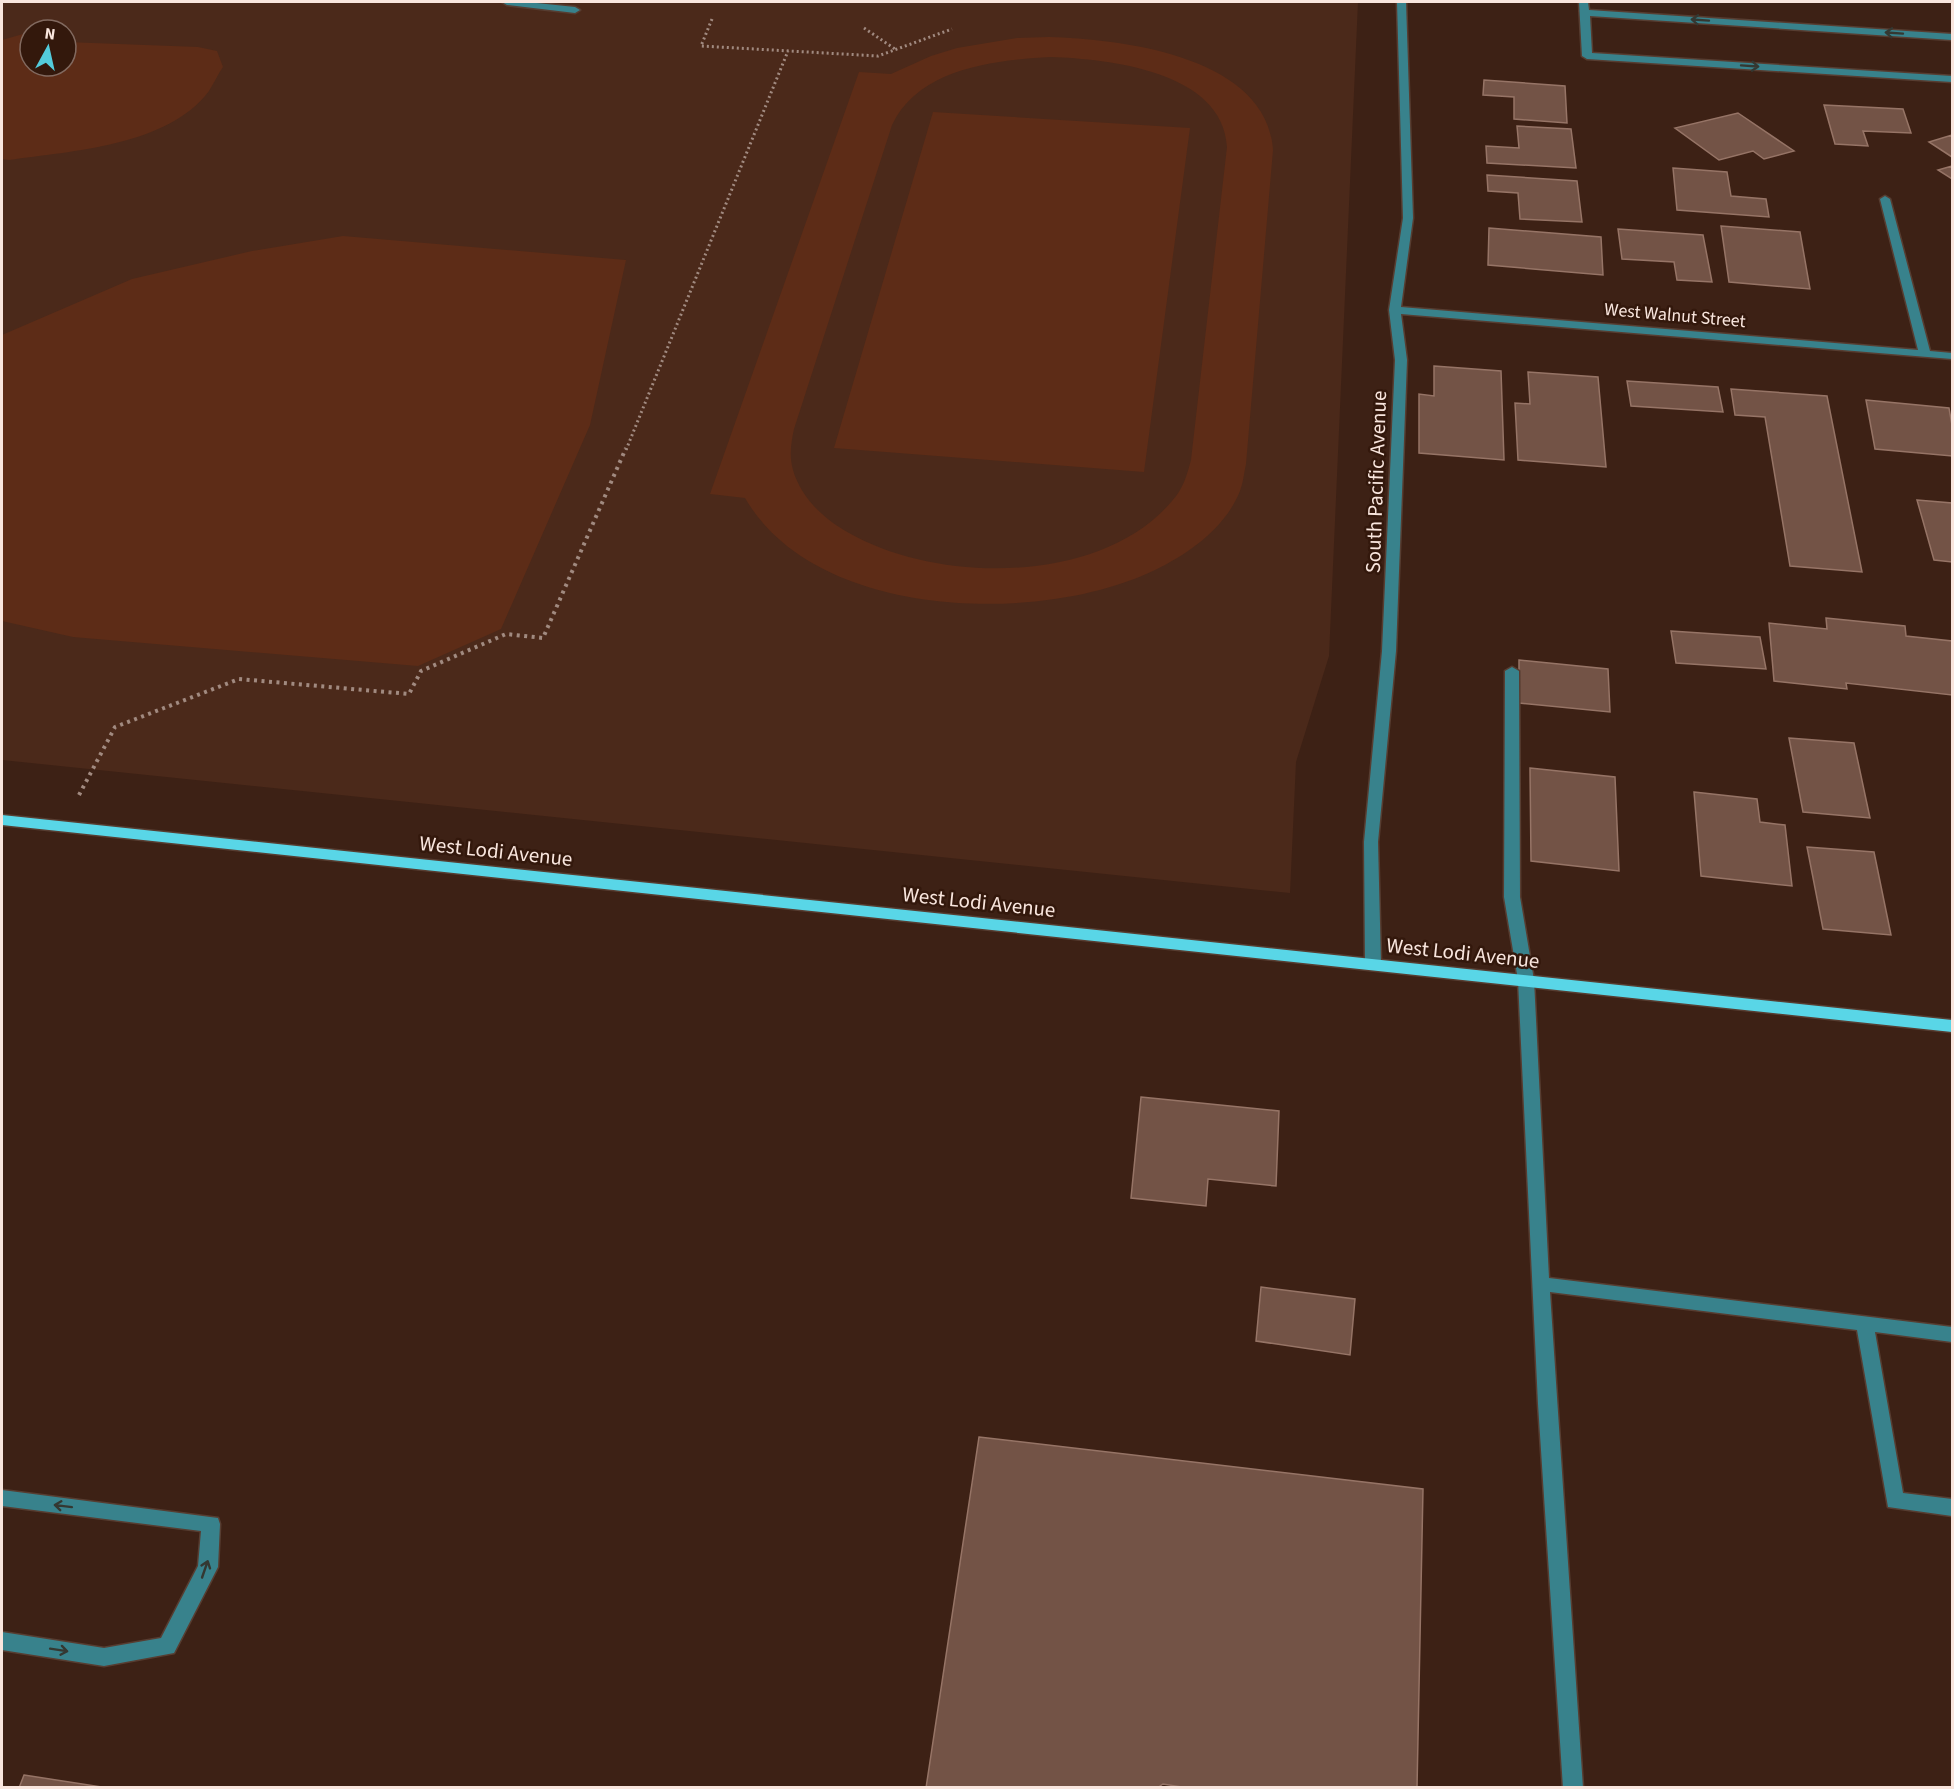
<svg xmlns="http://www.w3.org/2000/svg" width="1954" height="1789" viewBox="0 0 1954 1789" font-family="'Source Sans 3',sans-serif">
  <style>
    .built { fill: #4b291a; fill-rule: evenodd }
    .green { fill: #5d2c17; fill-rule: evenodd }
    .building { fill: #735346; stroke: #967466; stroke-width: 1.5 }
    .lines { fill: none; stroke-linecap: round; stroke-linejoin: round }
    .minor-casing { stroke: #573d31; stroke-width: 3 }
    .major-casing { stroke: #573d31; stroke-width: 3 }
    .path-far1 { stroke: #a18a80; stroke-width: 3; stroke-dasharray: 2 3; stroke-linecap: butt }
    .path { stroke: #a18a80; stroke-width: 4; stroke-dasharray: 3 4.5; stroke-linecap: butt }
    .minor { fill: #38828c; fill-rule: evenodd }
    .major { fill: #59d6e7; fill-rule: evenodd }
    .oneway { stroke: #343832 }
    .labels { text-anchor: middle; stroke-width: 5; stroke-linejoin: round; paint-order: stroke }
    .far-street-label { font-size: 18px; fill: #f9e6de; stroke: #33180c }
    .street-label { font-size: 21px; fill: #f9e6de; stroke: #33180c }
  </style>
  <rect width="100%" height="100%" fill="#3d2115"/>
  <path class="built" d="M2 2H1358L1329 656 1296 762 1290 893 2 760ZM30 30H66V66H30Z"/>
  <path class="green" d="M30 32V66H66V42L198 47 217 51 223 67C218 74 214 83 209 91 168 146 71 151 9 160L2 159V40Z
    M1049 37C1121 39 1267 56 1273 150L1246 464C1244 473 1243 483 1240 491 1225 528 1190 553 1155 570 1042 625 816 621 745 498L710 494 859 72 891 74 931 56 957 48 1017 38ZM1051 57C1108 59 1223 71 1227 147L1191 460C1187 475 1183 489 1172 501 1102 585 938 584 849 533 825 520 801 498 793 470 789 456 791 443 794 429L892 125C919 68 995 60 1051 57Z
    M933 112 1190 128 1144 472 834 448Z
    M343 236 626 260 590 425 501 629 418 666 73 637 2 621V335L132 279 252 251Z"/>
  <path class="building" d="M1484 80 1565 86 1567 123 1514 119V97L1483 95Z
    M1824 105 1903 109 1911 133 1863 131 1868 146 1835 144Z
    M1738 113 1794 151 1764 159 1753 151 1719 160 1675 128Z
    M1517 126 1571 129 1576 168 1487 163 1486 146 1519 148Z
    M1952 135V157L1929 142Z
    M1952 166V179L1938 170Z
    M1673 168 1727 172 1731 196 1766 199 1769 217 1677 210Z
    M1487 175 1577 181 1582 222 1520 219 1518 193 1488 191Z
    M1721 226 1800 232 1810 289 1729 282Z
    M1489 228 1601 237 1603 275 1488 265Z
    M1618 229 1703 235 1712 282 1677 280 1674 262 1622 259Z
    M1434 366 1501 371 1504 460 1419 453V394L1434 396Z
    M1528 372 1598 377 1606 467 1518 460 1515 403 1530 404Z
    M1627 381 1718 387 1723 412 1631 406Z
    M1731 389 1827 396 1862 572 1790 566 1765 417 1735 415Z
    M1866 400 1949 408 1952 425V456L1875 449Z
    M1917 500 1952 503V562L1934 560Z
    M1826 618 1905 626 1906 636 1952 641V695L1846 683 1847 689 1774 681 1769 623 1827 629Z
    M1671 631 1760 637 1766 669 1676 663Z
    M1519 660 1608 669 1610 712 1519 703Z
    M1789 738 1854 743 1870 818 1803 812Z
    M1530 768 1615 777 1619 871 1531 861Z
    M1694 792 1757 799 1760 822 1785 825 1792 886 1701 876Z
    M1807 847 1874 852 1891 935 1823 929Z
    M1141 1097 1279 1111 1276 1186 1208 1179 1206 1206 1131 1198Z
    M1261 1287 1355 1299 1350 1355 1256 1341Z
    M979 1437 1423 1489 1417 1788H1188L1163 1784 1157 1788H926Z
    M24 1775 108 1788H19Z"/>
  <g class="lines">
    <g class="minor-casing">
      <path id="minor" d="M502 2H527L575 7 580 10 575 13 507 5Z
        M1397 2H1406L1413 218 1401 307 1918 350 1880 199 1885 196 1890 199 1930 351 1952 353V359L1401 314 1407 360 1396 651 1378 842 1381 964 1378 968H1368L1365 964 1364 842 1382 651 1395 360 1389 310 1403 218Z
        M1579 2H1588L1589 10 1952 34V40L1590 16 1592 53 1952 76V82L1587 59 1582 56Z
        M1512 667 1519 671 1520 897 1534 980 1549 1278 1952 1327V1342L1875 1332 1903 1493 1952 1499V1516L1888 1507 1857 1330 1550 1292 1583 1788H1563L1538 1404 1518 980 1504 897 1505 671Z
        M2 1490 218 1518 220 1524 218 1567 174 1653 104 1666 2 1650V1632L104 1648 161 1638 198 1566 201 1531 2 1506Z"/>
    </g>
    <g class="major-casing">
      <path id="major" d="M2 815 1952 1020V1032L2 825Z"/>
    </g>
    <path class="path-far1" d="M712 19 701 46 878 56 952 29
      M864 28 895 49
      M626 450 788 51"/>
    <path class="path" d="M79 795 115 727 239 679 409 694 421 671 506 634 543 638 626 448"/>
    <use href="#minor" class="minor"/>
    <use href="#major" class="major"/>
  </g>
  <defs><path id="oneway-shaft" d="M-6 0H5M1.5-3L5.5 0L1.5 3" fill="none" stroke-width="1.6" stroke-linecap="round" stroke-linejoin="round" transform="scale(1.5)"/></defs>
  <g class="oneway">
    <use href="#oneway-shaft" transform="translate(1700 20) rotate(-176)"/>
    <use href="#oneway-shaft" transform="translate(1894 33) rotate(-176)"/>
    <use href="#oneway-shaft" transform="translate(1750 66) rotate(4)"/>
    <use href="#oneway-shaft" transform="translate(63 1506) rotate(-173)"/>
    <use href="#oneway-shaft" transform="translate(205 1569) rotate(-71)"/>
    <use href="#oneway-shaft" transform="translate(59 1650) rotate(9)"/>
  </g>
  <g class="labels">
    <g class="far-street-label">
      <text transform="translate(1675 315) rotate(5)" y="6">West Walnut Street</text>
    </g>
    <g class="street-label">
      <text transform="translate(1376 482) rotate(-88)" y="7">South Pacific Avenue</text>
      <text transform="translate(496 851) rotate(6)" y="7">West Lodi Avenue</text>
      <text transform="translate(979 902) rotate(6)" y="7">West Lodi Avenue</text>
      <text transform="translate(1463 953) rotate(6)" y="7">West Lodi Avenue</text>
    </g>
  </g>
  <rect width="1954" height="1789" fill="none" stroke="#f9e6de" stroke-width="6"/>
  <g transform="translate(48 48) rotate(8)"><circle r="28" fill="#33180c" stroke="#826a60" stroke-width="1.5"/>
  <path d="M0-4.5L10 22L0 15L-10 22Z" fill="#53cbdb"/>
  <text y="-9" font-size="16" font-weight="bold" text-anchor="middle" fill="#f9e6de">N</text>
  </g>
</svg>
